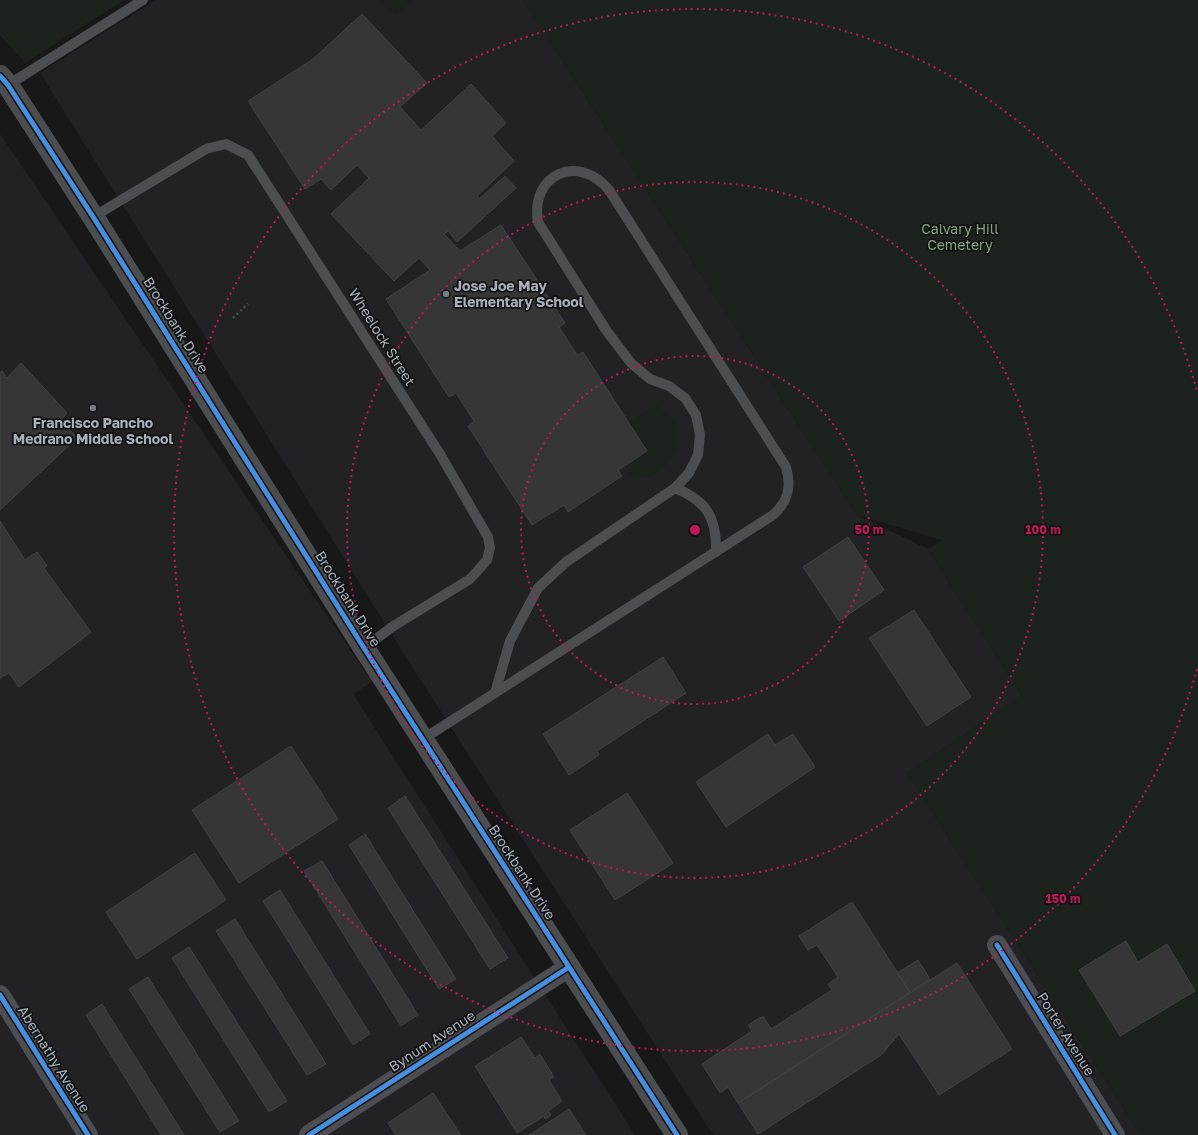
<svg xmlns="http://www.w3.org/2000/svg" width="1198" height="1135" viewBox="0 0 1198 1135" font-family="'Golos Text',sans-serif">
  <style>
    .built { fill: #222224 }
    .green { fill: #1c231c }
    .building { fill: #363637; stroke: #404244 }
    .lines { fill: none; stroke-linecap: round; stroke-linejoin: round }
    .path { stroke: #4e4f53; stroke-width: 2.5; stroke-dasharray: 2 3; stroke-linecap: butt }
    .lane { stroke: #4c4e51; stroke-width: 10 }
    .street { stroke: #4c4e51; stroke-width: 20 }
    .secondary { stroke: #4b4d4f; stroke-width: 22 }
    .cycleway-casing { stroke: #121214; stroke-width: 8 }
    .cycleway { stroke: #468fdf; stroke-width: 5 }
    .ring { fill: none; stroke: #c2185b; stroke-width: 2; stroke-dasharray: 2 4 }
    .poi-dot { fill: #767b81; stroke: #121214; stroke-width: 1.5 }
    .labels { text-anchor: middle; stroke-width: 3.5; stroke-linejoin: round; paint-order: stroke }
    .park-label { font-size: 14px; fill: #82a57f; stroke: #121214 }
    .poi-label { font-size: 14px; font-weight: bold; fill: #a9b0ba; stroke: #121214; text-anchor: start }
    .street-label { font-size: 14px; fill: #a9b0ba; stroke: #121214 }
    .centre { fill: #c2185b; stroke: #121214; stroke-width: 2 }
    .ring-label { font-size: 12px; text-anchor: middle; font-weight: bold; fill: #c2185b; stroke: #121214; stroke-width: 3.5; stroke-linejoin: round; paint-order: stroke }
  </style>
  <rect width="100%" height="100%" fill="#181818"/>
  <path class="built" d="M156 0H523L857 515 928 549 1022 696 907 773 1141 1135H713L409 662 40 73Z
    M0 134 372 682 353 694 635 1135H0Z"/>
  <path class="green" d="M0 0H124L25 63 0 35Z
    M380 0H413L395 16Z
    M523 0H1198V1135H1141L907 773 1022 696 928 549 942 540 857 515Z
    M656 406C660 409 668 412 671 416 690 442 670 469 645 478L638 475H629L625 465 647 451 629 422Z"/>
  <path class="building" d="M362 14 427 83 400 107 421 130 471 84 506 123 492 136 514 161 477 196 479 199 505 176 516 188 457 242 448 231 444 234 460 251 501 225 565 323 559 327 577 355 583 352 647 451 618 470 622 476 568 512 564 505 532 525 468 426 474 421 456 393 449 397 386 299 430 270 419 258 394 281 331 214 369 178 357 165 331 190 321 179 305 189 248 101 313 59Z
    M21 363 67 413 61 420 77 438 0 510V372L2 371 7 378Z
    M0 521 25 560 37 552 47 566 44 568 91 632 19 687 9 673 0 678Z
    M848 537 884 590 839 621 803 567Z
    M914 610 971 697 927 726 869 638Z
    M663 657 686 693 597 751 599 755 569 775 543 734Z
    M768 734 775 745 793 734 815 767 726 827 696 782Z
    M291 746 338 819 239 883 192 810Z
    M627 793 673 863 615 900 570 830Z
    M405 796 508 958 490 969 388 808Z
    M365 834 456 979 439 989 349 845Z
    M195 853 226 900 137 959 106 912Z
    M322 861 418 1015 401 1026 304 871Z
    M280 890 370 1034 353 1045 263 901Z
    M852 902 910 992 738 1103 728 1087 720 1093 702 1064 752 1031 748 1025 763 1016 771 1029 832 990 828 984 838 977 817 945 808 950 799 936Z
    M235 919 326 1064 307 1075 216 931Z
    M1126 941 1138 962 1167 944 1195 991 1120 1036 1079 970Z
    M189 947 287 1101 269 1112 172 958Z
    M918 960 930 979 910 992 897 973Z
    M957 963 1012 1049 939 1095 899 1034 881 1055 758 1134 738 1103Z
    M148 977 239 1121 220 1132 129 989Z
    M102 1004 184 1135H161L86 1015Z
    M521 1037 535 1058 540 1054 554 1077 549 1080 562 1101 548 1111 551 1115 545 1119 544 1116 517 1133 475 1066Z
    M433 1093 461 1135H396L388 1123Z
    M569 1109 586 1135H529Z"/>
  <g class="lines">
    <path class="path" d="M233 318 248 304"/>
    <path class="lane" d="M8 85 143 0
      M93 217 206 149 226 144 248 155 440 454 488 537 490 548 487 560 470 579 392 627 364 648
      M675 488C707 501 717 518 716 552
      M423 739 773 515C788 502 792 487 786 467L609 190C578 153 530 174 538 222L606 330 631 363 650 379 669 386 685 398 696 415 700 435 698 455 689 473 675 488 566 562 538 588 510 641 495 693"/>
    <path class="street" d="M997 945 1115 1135
      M0 995 88 1135
      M309 1135 569 967"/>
    <path class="secondary" d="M0 76 8 85 97 223 364 648 677 1135"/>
    <g class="cycleway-casing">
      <path id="cycleway" d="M0 76 8 85 97 223 364 648 677 1135
        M997 945 1115 1135
        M0 995 88 1135
        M309 1135 569 967"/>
    </g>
    <use href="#cycleway" class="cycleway"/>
  </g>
  <g class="ring">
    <circle cx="695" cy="530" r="174"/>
    <circle cx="695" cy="530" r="348"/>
    <path d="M1197 669A521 521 0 1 1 1197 391"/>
  </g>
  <g class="poi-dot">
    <circle cx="446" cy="294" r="4"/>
    <circle cx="93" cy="408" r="4"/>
  </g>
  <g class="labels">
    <g class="park-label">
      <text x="960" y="234">Calvary Hill<tspan x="960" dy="16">Cemetery</tspan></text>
    </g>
    <g class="poi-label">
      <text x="454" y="291">Jose Joe May<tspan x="454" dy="16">Elementary School</tspan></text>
      <text x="93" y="428" text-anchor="middle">Francisco Pancho<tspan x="93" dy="16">Medrano Middle School</tspan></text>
    </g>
    <g class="street-label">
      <text transform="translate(176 325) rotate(58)" y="5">Brockbank Drive</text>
      <text transform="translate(382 337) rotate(58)" y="5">Wheelock Street</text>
      <text transform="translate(348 599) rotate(58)" y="5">Brockbank Drive</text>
      <text transform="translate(522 872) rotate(57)" y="5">Brockbank Drive</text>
      <text transform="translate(1066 1034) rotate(58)" y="5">Porter Avenue</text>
      <text transform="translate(432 1041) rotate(-33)" y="5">Bynum Avenue</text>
      <text transform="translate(54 1059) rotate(58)" y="5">Abernathy Avenue</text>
    </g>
  </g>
  <circle cx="695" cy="530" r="6" class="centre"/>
  <g class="ring-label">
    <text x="869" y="534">50 m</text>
    <text x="1043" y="534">100 m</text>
    <text x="1063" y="903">150 m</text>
  </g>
</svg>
